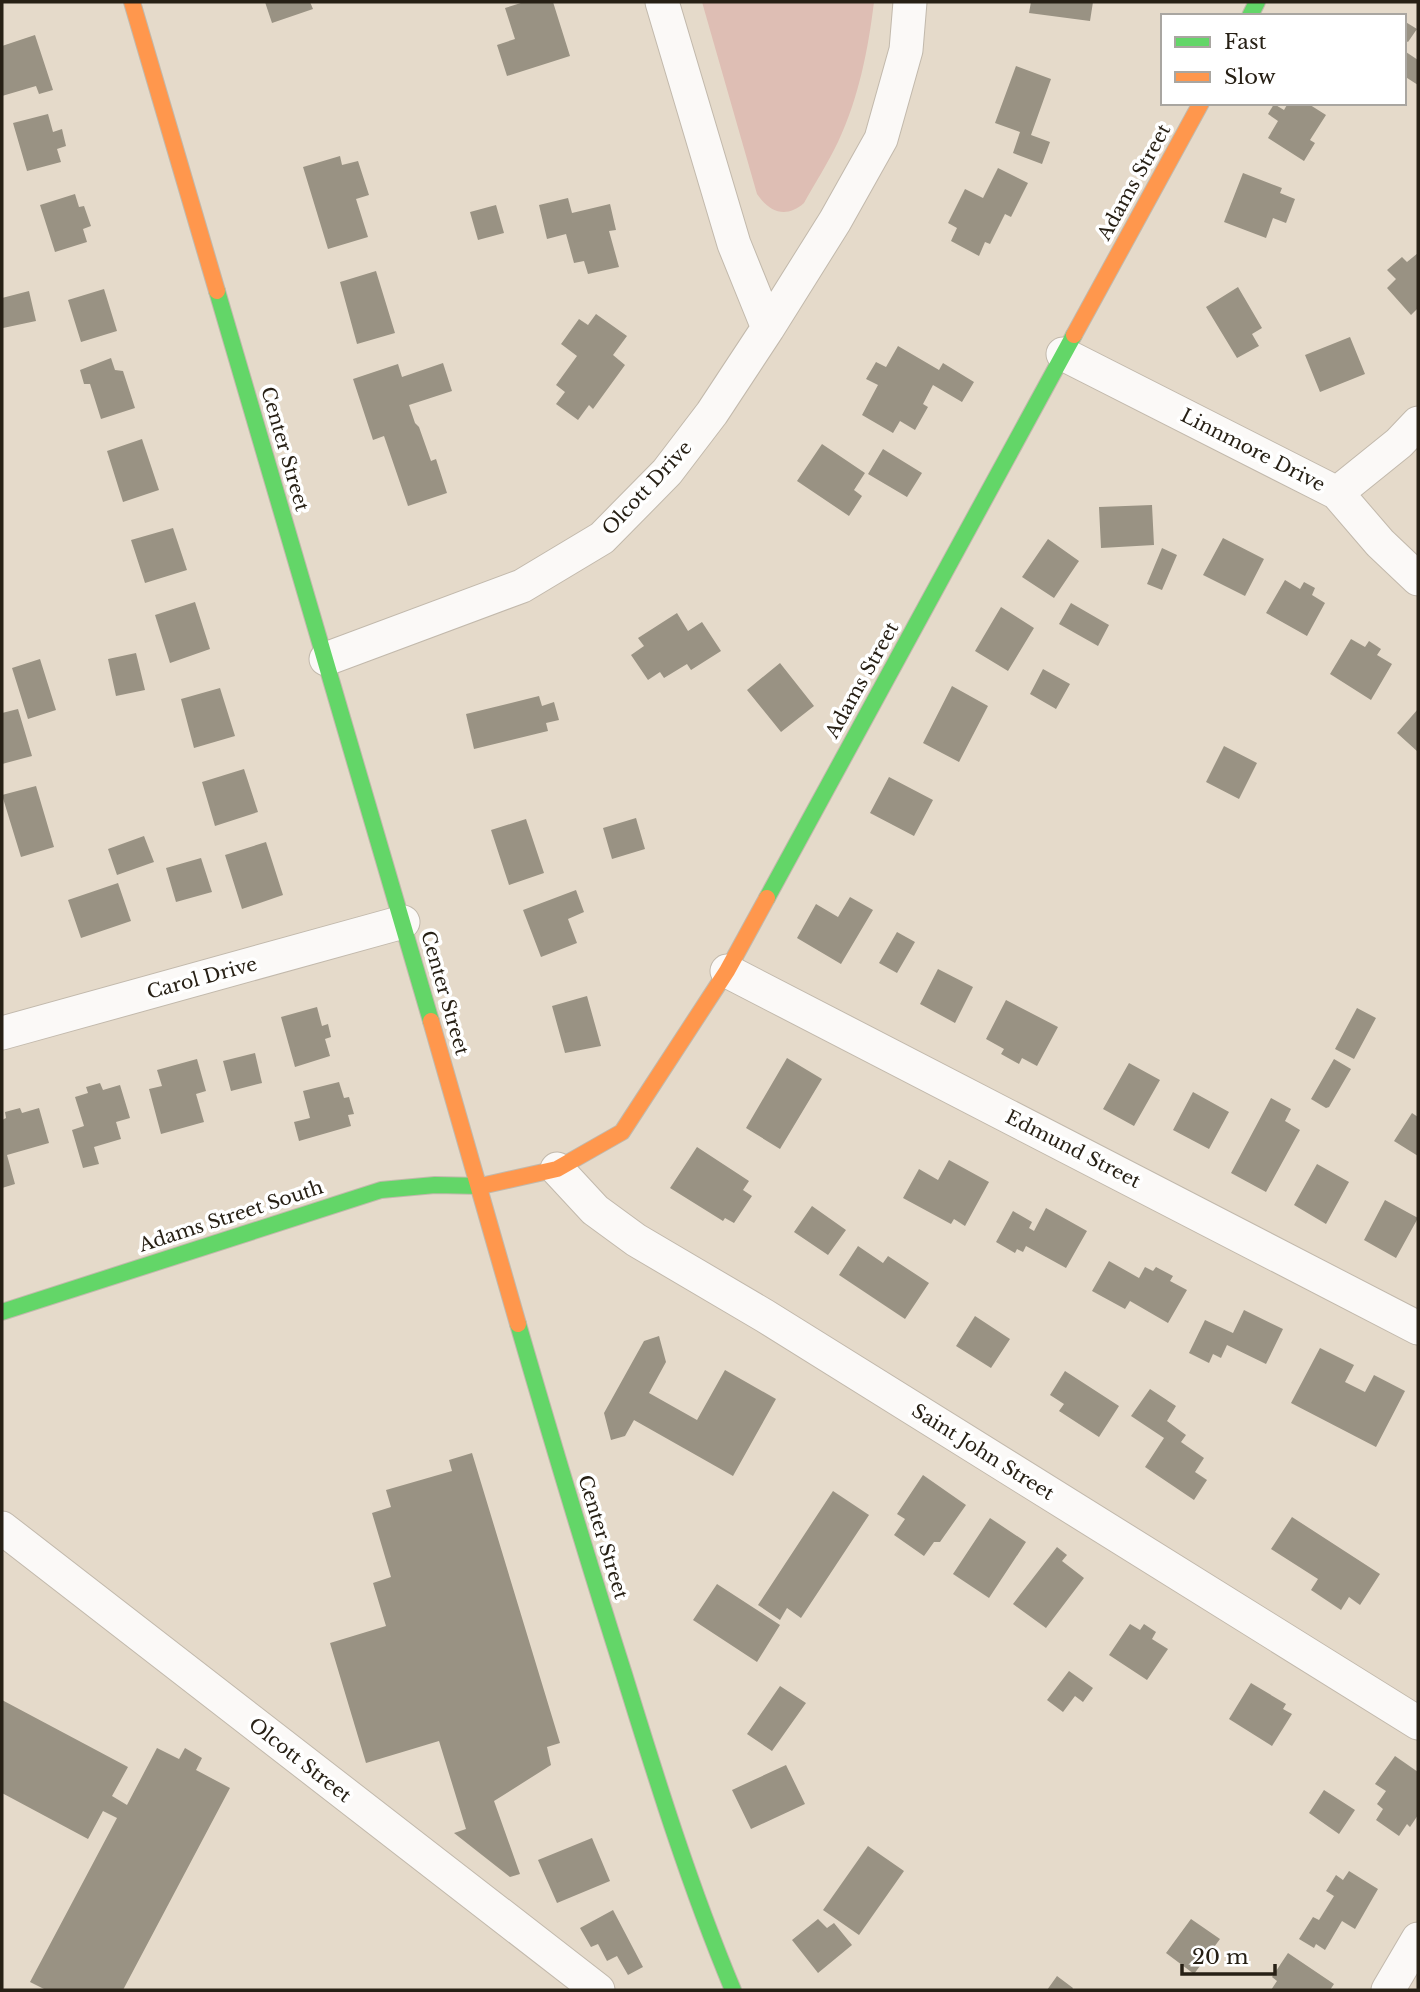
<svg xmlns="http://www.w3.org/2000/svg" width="1420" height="1992" viewBox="0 0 1420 1992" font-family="'Libre Baskerville',serif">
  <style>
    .green { fill: #debeb4 }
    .building { fill: #999283 }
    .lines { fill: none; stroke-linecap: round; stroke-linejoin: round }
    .street-casing { stroke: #c2b9ac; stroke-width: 35 }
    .fast-casing { stroke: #c2b9ac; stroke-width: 18 }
    .slow-casing { stroke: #c2b9ac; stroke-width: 18 }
    .street { stroke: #fbf9f7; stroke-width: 33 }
    .fast { stroke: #63d668; stroke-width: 16 }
    .slow { stroke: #ff974d; stroke-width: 16 }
    .labels { text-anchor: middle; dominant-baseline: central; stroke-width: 7; stroke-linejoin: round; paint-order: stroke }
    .street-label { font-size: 19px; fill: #272015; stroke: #fff }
  </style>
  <rect width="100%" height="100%" fill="#e5daca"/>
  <path class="green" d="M 702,2 L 874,2 C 868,50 859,97 838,142 C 828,163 815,183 804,203 C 786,219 769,212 757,194 Z"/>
  <path class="building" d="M 265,2 L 310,2 L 313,9 L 272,23 Z
    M 524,2 L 553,2 L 570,56 L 507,76 L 497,45 L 515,39 L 505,8 Z
    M 1031,2 L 1093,2 L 1090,21 L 1029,13 Z
    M 1404,21 L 1417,29 L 1408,42 L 1404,40 Z
    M 35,35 L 53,90 L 39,94 L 36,86 L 2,96 L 2,46 Z
    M 1406,52 L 1418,60 L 1418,85 L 1404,76 Z
    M 1016,66 L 1051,79 L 1031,135 L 1050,142 L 1042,164 L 1013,153 L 1020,132 L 995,123 Z
    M 1288,103 L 1307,103 L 1326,115 L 1310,140 L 1315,143 L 1304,161 L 1268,138 L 1278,121 L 1268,114 L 1274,104 L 1284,110 Z
    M 48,114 L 53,132 L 62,129 L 66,146 L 57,149 L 61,162 L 27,171 L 13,123 Z
    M 340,156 L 342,165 L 358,161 L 369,195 L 356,199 L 368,237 L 328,249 L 303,167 Z
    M 998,168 L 1028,183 L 1011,217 L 1005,214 L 990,244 L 985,242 L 979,256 L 951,241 L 957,228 L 948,223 L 965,189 L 983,198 Z
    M 1243,173 L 1282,188 L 1280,193 L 1295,199 L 1286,223 L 1273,218 L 1266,238 L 1224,222 Z
    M 75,194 L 79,207 L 84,206 L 91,226 L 83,229 L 87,242 L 55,252 L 40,205 Z
    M 568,198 L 572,213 L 610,204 L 616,230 L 609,231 L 619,267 L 588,274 L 584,261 L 574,263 L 566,234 L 547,239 L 539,205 Z
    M 496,205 L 504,233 L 478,240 L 470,212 Z
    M 1418,253 L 1418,308 L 1411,315 L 1387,288 L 1396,279 L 1387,270 L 1402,257 L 1407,262 Z
    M 376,271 L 395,333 L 357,344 L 340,282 Z
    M 1238,287 L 1262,328 L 1252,334 L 1259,346 L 1237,358 L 1206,307 Z
    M 104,289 L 117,331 L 81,342 L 68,300 Z
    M 29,291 L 36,321 L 3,328 L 2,298 Z
    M 596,314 L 627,336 L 613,355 L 625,365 L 593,409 L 589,405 L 578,420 L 556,404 L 565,392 L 556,385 L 577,356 L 561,344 L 579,319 L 588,325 Z
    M 1350,337 L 1365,374 L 1320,392 L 1305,355 Z
    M 898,346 L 939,370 L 943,363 L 974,382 L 962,402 L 933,385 L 923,404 L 928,407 L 915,430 L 900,421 L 893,433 L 862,415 L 878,385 L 866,379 L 876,362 L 886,367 Z
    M 111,358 L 115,370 L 123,371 L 135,408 L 101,419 L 90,384 L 84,384 L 80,370 Z
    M 443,363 L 452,391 L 409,405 L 415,423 L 419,427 L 431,461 L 436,459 L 447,493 L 408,506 L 384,436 L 373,440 L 353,379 L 398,364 L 402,377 Z
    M 142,439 L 159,490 L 123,502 L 107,451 Z
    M 822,444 L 865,473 L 854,490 L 862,496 L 849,516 L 797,481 Z
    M 883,449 L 922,473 L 907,497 L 868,474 Z
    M 1152,505 L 1154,545 L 1101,548 L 1099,507 Z
    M 173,528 L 187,570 L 145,583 L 131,540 Z
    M 1223,538 L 1264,559 L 1245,596 L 1203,575 Z
    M 1048,539 L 1079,561 L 1054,598 L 1022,577 Z
    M 1162,548 L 1177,555 L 1162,590 L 1147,584 Z
    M 1285,580 L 1300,589 L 1304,582 L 1315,588 L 1312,595 L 1325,603 L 1307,636 L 1266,613 Z
    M 195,602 L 210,649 L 170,663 L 155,615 Z
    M 1071,603 L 1109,625 L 1098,646 L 1059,624 Z
    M 1001,607 L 1034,628 L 1008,671 L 975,651 Z
    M 677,613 L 688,631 L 702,622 L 721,651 L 691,670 L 687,664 L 664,678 L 660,672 L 648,680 L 631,655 L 644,646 L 638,638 Z
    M 1351,639 L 1365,647 L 1369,641 L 1381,649 L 1377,655 L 1392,664 L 1371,700 L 1330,674 Z
    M 136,653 L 145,690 L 116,696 L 108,659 Z
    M 40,659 L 56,710 L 28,719 L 12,668 Z
    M 780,663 L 814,706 L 781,732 L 747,690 Z
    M 1043,669 L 1070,684 L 1056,709 L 1030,694 Z
    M 952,686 L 988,706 L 959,762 L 923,743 Z
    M 220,688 L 235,736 L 194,748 L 181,699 Z
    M 539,696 L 542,706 L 554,702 L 559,720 L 546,723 L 548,731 L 474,749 L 466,714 Z
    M 18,709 L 32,756 L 2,764 L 2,713 Z
    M 1418,709 L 1418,752 L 1397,733 Z
    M 1224,746 L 1257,763 L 1239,799 L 1206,782 Z
    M 244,769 L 258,812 L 215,826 L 202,782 Z
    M 889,777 L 933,800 L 914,836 L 870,813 Z
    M 36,786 L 54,847 L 21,857 L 2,795 Z
    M 636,818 L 645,849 L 612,859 L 603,828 Z
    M 526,819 L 544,873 L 509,885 L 491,830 Z
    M 144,836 L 154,862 L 117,875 L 108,849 Z
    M 266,842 L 283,895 L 242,909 L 225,855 Z
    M 201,858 L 212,892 L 176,902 L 166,868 Z
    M 118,883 L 131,921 L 81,938 L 68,900 Z
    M 576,890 L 584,912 L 568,919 L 577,943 L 541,957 L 523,910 Z
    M 850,897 L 873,910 L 841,964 L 797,938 L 816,904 L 838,917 Z
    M 897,932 L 915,942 L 897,973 L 879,963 Z
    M 938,969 L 973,987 L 955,1023 L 920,1004 Z
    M 587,996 L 601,1046 L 565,1053 L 552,1006 Z
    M 1006,1000 L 1058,1027 L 1037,1066 L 1022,1058 L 1019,1064 L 1001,1054 L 1004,1049 L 986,1039 Z
    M 317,1007 L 322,1026 L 328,1024 L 331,1037 L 325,1039 L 330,1056 L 295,1067 L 281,1017 Z
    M 1357,1008 L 1376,1018 L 1354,1059 L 1335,1049 Z
    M 255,1053 L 262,1083 L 231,1091 L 223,1061 Z
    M 787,1058 L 822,1079 L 780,1149 L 746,1128 Z
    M 197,1059 L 206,1091 L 196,1094 L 204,1122 L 161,1134 L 149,1089 L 162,1086 L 157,1070 Z
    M 1334,1059 L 1351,1069 L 1329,1107 L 1326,1108 L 1311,1099 Z
    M 1129,1063 L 1160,1080 L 1134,1126 L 1103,1109 Z
    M 339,1082 L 344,1098 L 349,1097 L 354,1114 L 348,1115 L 351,1126 L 299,1141 L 294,1122 L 310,1118 L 303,1091 Z
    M 100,1083 L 103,1090 L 120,1085 L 130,1118 L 116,1122 L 121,1139 L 94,1147 L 99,1164 L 83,1168 L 72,1130 L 84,1126 L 75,1097 L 88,1093 L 86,1087 Z
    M 1193,1092 L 1229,1112 L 1209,1149 L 1173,1130 Z
    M 1271,1098 L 1291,1109 L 1285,1121 L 1300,1130 L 1266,1192 L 1231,1173 Z
    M 20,1108 L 22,1113 L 39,1108 L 49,1143 L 7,1155 L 15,1184 L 2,1188 L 2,1120 L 6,1118 L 5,1112 Z
    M 1412,1113 L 1418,1117 L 1418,1156 L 1394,1141 Z
    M 697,1147 L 749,1181 L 743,1190 L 752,1196 L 734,1223 L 725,1218 L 723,1221 L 670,1188 Z
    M 949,1160 L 989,1182 L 965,1226 L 954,1219 L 951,1224 L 903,1198 L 919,1169 L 938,1180 Z
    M 1317,1164 L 1349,1182 L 1326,1224 L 1294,1205 Z
    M 1385,1200 L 1418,1218 L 1396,1258 L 1364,1240 Z
    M 812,1206 L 846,1230 L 828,1255 L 794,1232 Z
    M 1046,1208 L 1087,1231 L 1066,1268 L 1026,1246 L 1023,1252 L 1017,1249 L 1015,1253 L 996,1242 L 1013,1211 L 1032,1222 L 1029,1228 L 1034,1231 Z
    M 858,1246 L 883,1263 L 888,1256 L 929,1283 L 905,1319 L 839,1275 Z
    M 1109,1261 L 1139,1278 L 1145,1267 L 1153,1271 L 1156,1267 L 1173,1276 L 1170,1281 L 1187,1290 L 1168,1323 L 1130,1301 L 1125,1309 L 1092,1291 Z
    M 1244,1310 L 1283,1329 L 1266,1364 L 1227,1345 L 1221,1358 L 1213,1354 L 1209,1363 L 1189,1353 L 1205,1320 L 1233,1333 Z
    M 975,1316 L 1010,1339 L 991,1368 L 956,1346 Z
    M 659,1336 L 666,1362 L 649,1393 L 697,1420 L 725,1370 L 776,1399 L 733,1476 L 634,1420 L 625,1436 L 611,1440 L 604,1413 L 644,1341 Z
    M 1320,1348 L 1354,1365 L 1345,1382 L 1365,1392 L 1374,1375 L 1405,1391 L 1376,1447 L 1291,1403 Z
    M 1065,1371 L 1119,1406 L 1099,1437 L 1059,1411 L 1064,1404 L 1050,1395 Z
    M 1150,1389 L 1176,1406 L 1167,1421 L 1186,1435 L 1181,1442 L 1204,1458 L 1195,1472 L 1207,1480 L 1194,1500 L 1145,1467 L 1164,1438 L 1131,1416 Z
    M 472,1453 L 560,1743 L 547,1747 L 551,1765 L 494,1801 L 520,1874 L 510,1877 L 454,1833 L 466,1829 L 439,1741 L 366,1763 L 330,1643 L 386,1626 L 373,1583 L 391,1577 L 372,1513 L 391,1507 L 386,1490 L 452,1471 L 449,1460 Z
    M 923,1475 L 966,1505 L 940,1542 L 934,1542 L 924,1556 L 894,1535 L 905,1519 L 897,1514 Z
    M 833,1491 L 869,1515 L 801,1618 L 787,1608 L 780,1620 L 758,1605 Z
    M 1292,1517 L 1380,1574 L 1360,1605 L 1349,1597 L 1341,1610 L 1311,1590 L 1318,1579 L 1271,1549 Z
    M 990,1518 L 1026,1542 L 989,1598 L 953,1574 Z
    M 1057,1547 L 1067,1555 L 1062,1561 L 1084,1578 L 1046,1628 L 1013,1604 Z
    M 717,1584 L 780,1625 L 757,1662 L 693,1620 Z
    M 1130,1624 L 1140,1630 L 1144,1624 L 1156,1632 L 1152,1639 L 1168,1649 L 1147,1680 L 1109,1655 Z
    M 1069,1671 L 1093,1688 L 1083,1702 L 1075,1696 L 1063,1712 L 1047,1700 Z
    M 1251,1683 L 1286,1704 L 1283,1709 L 1292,1714 L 1272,1746 L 1229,1719 Z
    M 780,1686 L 806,1703 L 772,1751 L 747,1734 Z
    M 2,1700 L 128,1767 L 112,1796 L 127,1805 L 157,1748 L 179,1759 L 185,1748 L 202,1758 L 196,1770 L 230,1788 L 123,1990 L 46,1990 L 30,1982 L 117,1818 L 103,1811 L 88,1839 L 2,1793 Z
    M 1395,1756 L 1418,1772 L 1418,1815 L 1410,1827 L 1407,1824 L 1399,1836 L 1376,1820 L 1383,1809 L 1377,1804 L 1386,1791 L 1375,1784 Z
    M 786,1765 L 805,1804 L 751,1829 L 732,1790 Z
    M 1324,1790 L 1355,1810 L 1339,1834 L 1309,1813 Z
    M 592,1838 L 610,1881 L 557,1903 L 538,1860 Z
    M 868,1846 L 904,1871 L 859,1935 L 823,1910 Z
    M 1349,1871 L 1378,1889 L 1355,1929 L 1342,1921 L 1325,1950 L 1316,1944 L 1314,1948 L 1299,1939 L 1313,1917 L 1319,1920 L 1334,1896 L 1326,1891 L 1336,1875 L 1343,1880 Z
    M 613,1910 L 643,1967 L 628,1975 L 617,1956 L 607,1961 L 598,1944 L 591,1947 L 580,1928 Z
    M 818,1919 L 827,1928 L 834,1923 L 852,1945 L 818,1973 L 792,1940 Z
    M 1191,1919 L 1220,1939 L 1194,1974 L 1166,1953 Z
    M 1288,1953 L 1334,1984 L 1330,1990 L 1271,1990 L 1277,1981 L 1272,1977 Z
    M 1057,1976 L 1073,1988 L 1072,1990 L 1047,1990 Z"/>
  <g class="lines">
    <defs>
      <path id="street" d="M 662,2 L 734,244 L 768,328
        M 1063,354 L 1337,493 L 1380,543 L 1418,579
        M 1337,493 L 1399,443 L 1418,423
        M 326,659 L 522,586 L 602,538 L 667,472 L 712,413 L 768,328 L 835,221 L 881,139 L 906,50 L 910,2
        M 727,971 L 1418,1328
        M 2,1033 L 403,922
        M 557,1169 L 595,1210 L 636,1240 L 765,1316 L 1418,1723
        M 2,1528 L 598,1990
        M 1388,1990 L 1418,1939"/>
      <path id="fast" d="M 1250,16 L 1257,2
        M 217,291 L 431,1021
        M 767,898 L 1074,335
        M 2,1312 L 381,1190 L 435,1185 L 481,1186
        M 518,1324 C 552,1441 587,1558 624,1674 C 657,1781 690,1887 733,1990"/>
      <path id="slow" d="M 132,2 L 217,291
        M 1074,335 L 1201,103
        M 431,1021 L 518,1324
        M 481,1186 L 557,1169 L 622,1132 L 727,971 L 767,898"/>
    </defs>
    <use href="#street" class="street-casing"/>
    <use href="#fast" class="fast-casing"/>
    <use href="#slow" class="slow-casing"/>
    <use href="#street" class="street"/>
    <use href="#fast" class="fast"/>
    <use href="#slow" class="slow"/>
  </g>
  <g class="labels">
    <g class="street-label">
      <text transform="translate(1134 182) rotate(-61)">Adams Street</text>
      <text transform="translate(285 449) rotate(74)">Center Street</text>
      <text transform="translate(1253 450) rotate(27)">Linnmore Drive</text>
      <text transform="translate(647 488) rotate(-47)">Olcott Drive</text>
      <text transform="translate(862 680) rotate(-61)">Adams Street</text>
      <text transform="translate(202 978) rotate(-15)">Carol Drive</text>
      <text transform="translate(445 993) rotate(74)">Center Street</text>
      <text transform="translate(1073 1149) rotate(27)">Edmund Street</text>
      <text transform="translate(231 1216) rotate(-18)">Adams Street South</text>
      <text transform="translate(983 1452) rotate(32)">Saint John Street</text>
      <text transform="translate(603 1537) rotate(73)">Center Street</text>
      <text transform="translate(300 1760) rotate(38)">Olcott Street</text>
    </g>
  </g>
  <rect width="1420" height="1992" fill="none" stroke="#272015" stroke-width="7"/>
  <rect x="1161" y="14" width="245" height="91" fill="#ffffff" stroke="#a9a6a1" stroke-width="2"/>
  <rect x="1175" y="37" width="35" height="10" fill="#63d668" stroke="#a9a6a1" stroke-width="2"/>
  <text x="1224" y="49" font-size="21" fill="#272015">Fast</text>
  <rect x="1175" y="72" width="35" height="10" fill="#ff974d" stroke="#a9a6a1" stroke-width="2"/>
  <text x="1224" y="84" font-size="21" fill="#272015">Slow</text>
  <path d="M1182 1964v10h93v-10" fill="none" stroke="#272015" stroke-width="3.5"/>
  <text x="1192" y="1964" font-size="21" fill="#272015" stroke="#ffffff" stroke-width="5" paint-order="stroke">20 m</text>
</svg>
